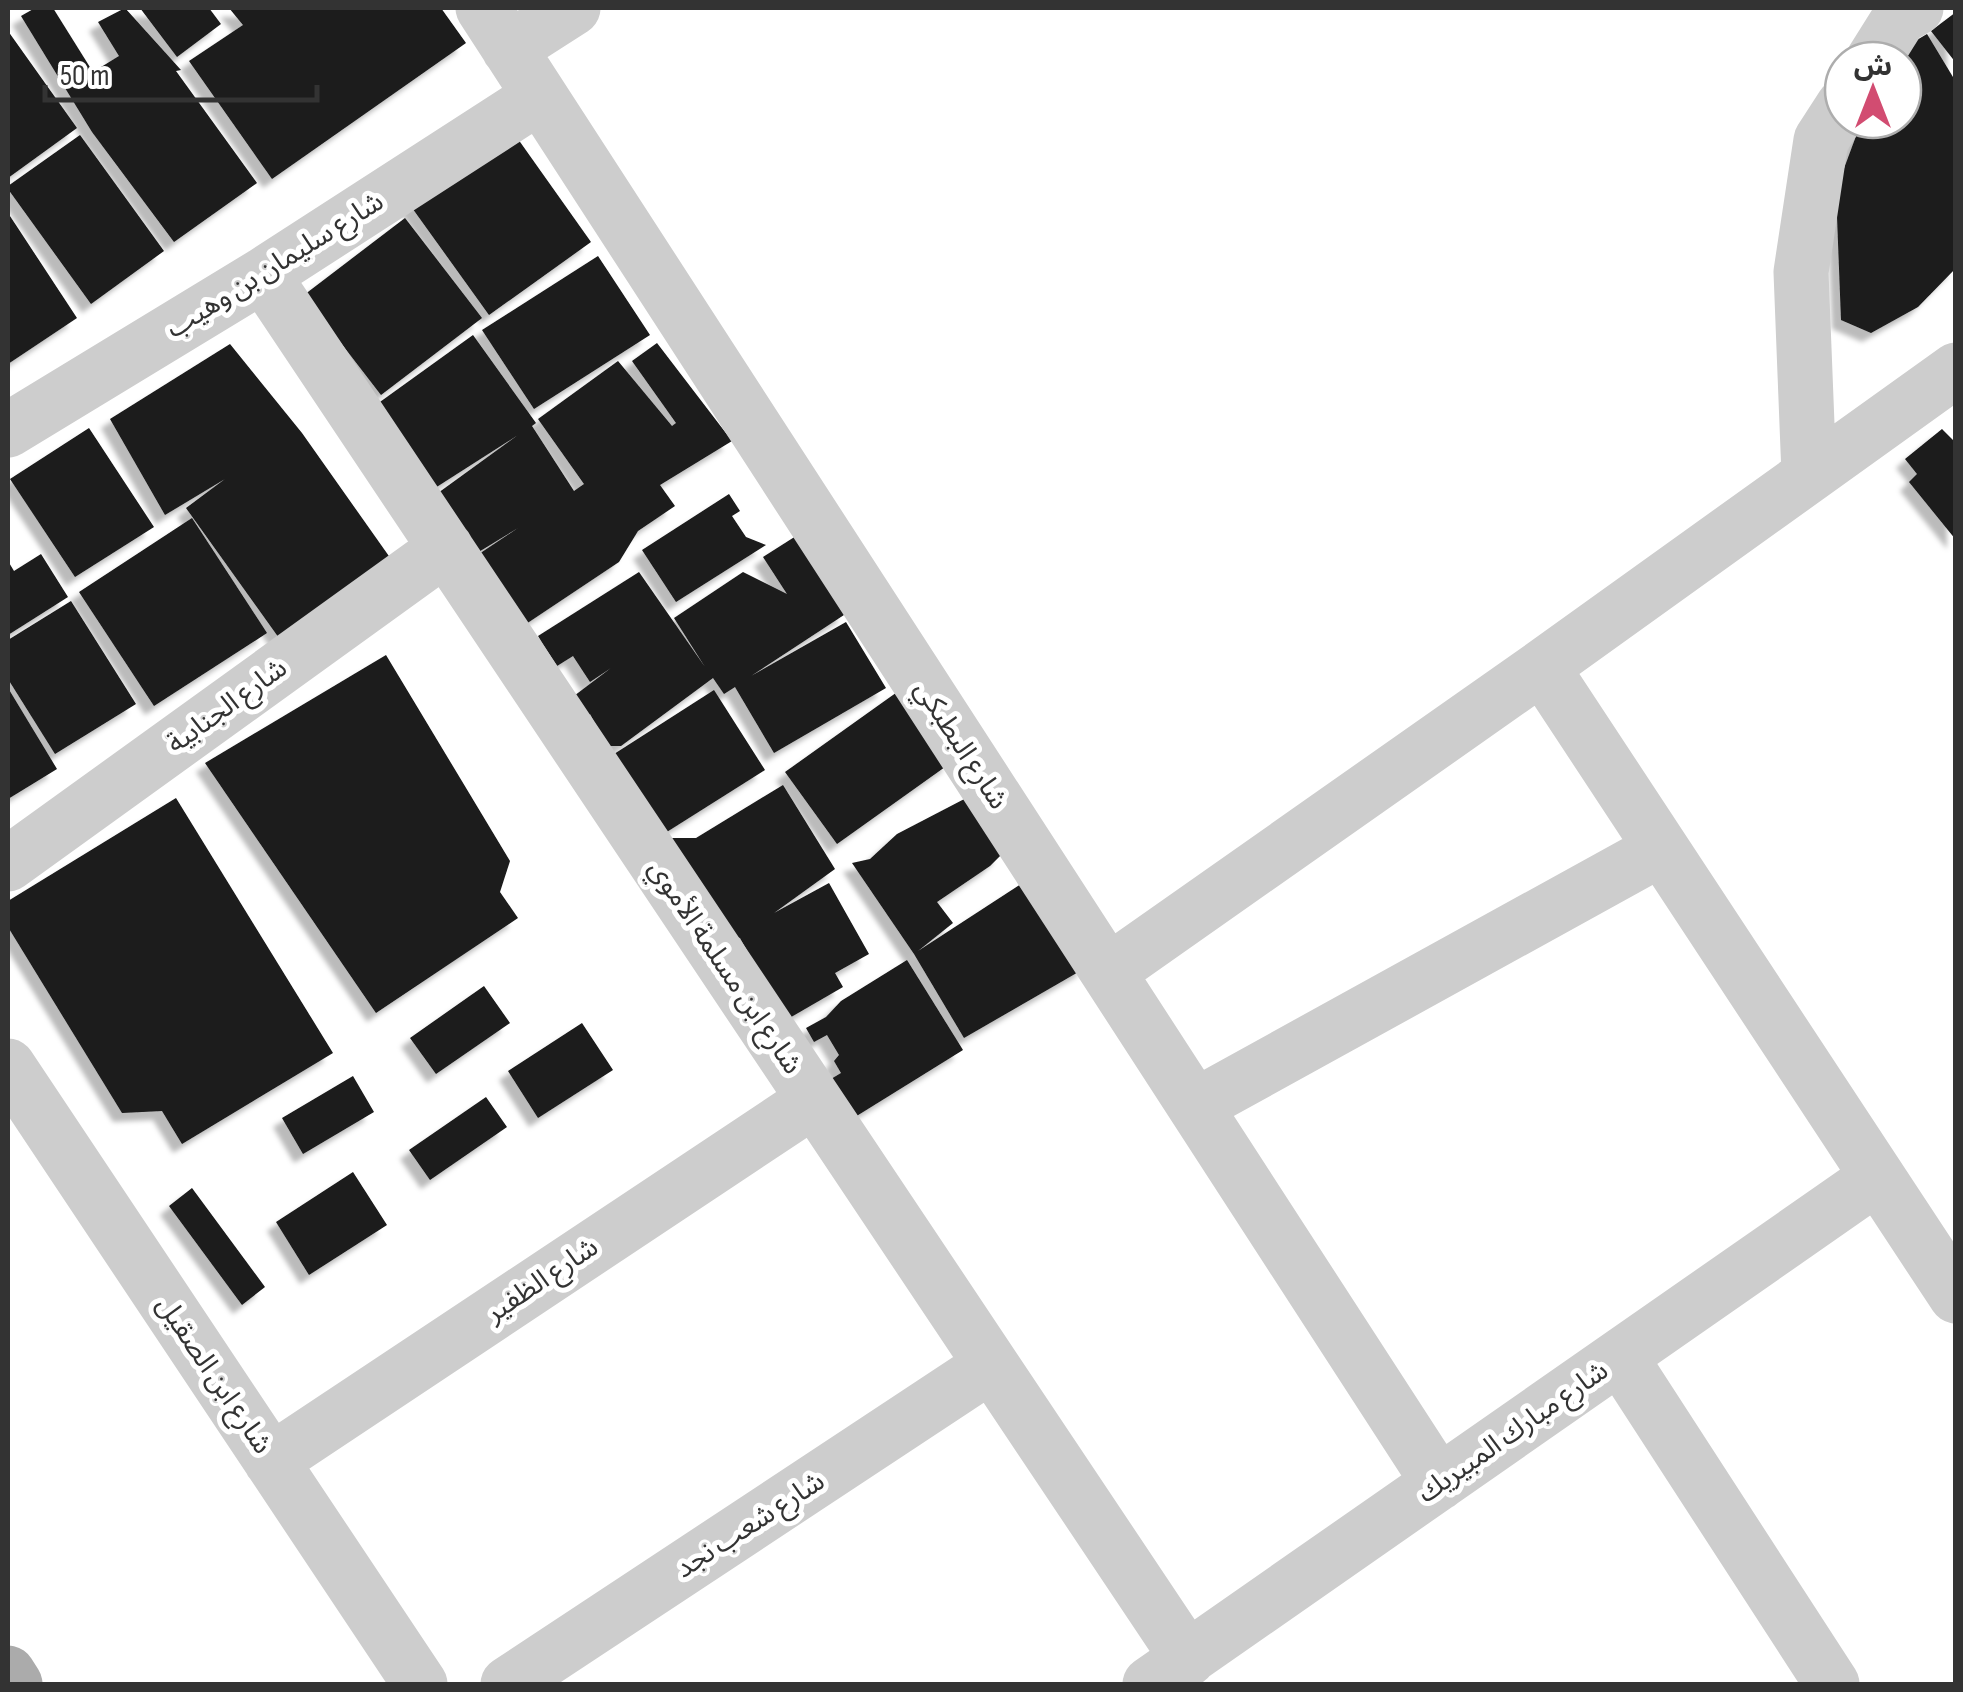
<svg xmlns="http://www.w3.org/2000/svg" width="1963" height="1692" viewBox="0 0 1963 1692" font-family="'Sofia Sans Condensed','Noto Sans Arabic',sans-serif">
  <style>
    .building { fill: #1a1a1a; filter: url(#shadow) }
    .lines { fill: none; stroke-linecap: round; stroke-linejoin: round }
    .minor { stroke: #cdcdcd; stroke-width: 55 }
    .major { stroke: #ababab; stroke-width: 55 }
    .labels { text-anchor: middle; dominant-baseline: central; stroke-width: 10; stroke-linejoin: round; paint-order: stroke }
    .street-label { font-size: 28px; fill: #333; stroke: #fff }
  </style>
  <defs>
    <filter id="shadow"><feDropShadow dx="-9" dy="9" stdDeviation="2.5" flood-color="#0004"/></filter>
  </defs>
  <rect width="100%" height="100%" fill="#fff"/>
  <path class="building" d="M 35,8 L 53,8 L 93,72 L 119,56 L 98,22 L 125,8 L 181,70 L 176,71 L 257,183 L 174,242 L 92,132 L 21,16 Z
    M 140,8 L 209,8 L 221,24 L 177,57 Z
    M 229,8 L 441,8 L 466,43 L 272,179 L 189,61 L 243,25 Z
    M 1956,12 L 1956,63 L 1931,31 Z
    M 8,31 L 77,128 L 8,178 Z
    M 1927,34 L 1956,82 L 1956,268 L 1918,307 L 1871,333 L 1841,320 L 1836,190 L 1862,120 L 1903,120 L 1903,60 L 1883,60 Z
    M 513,132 L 591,242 L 489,315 L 410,205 Z
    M 80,135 L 164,251 L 91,304 L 8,189 L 8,186 Z
    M 8,213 L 77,318 L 8,364 Z
    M 405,218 L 482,318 L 381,395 L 304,295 Z
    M 598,256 L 650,335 L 534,409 L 482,330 Z
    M 473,335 L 536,423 L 532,426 L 574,491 L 584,484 L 538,419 L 618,361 L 672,426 L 676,423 L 632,361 L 657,343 L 732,441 L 660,485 L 675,506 L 638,531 L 619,562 L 523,626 L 476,556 L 518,528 L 477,553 L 438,493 L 518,435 L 435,488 L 373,407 Z
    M 230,344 L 302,433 L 391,559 L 279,638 L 186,508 L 225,479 L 165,515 L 110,419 Z
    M 89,428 L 154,527 L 75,577 L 10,479 Z
    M 1942,429 L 1956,443 L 1956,540 L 1909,482 L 1917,474 L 1905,459 Z
    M 729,494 L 740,511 L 732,516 L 746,537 L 766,545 L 676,602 L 642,550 Z
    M 192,518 L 267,633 L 154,706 L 79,592 Z
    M 796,536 L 847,613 L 751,676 L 846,622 L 886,688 L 774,753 L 735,687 L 724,694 L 713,678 L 621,746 L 607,746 L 590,714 L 586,720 L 570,699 L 611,668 L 590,682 L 573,656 L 557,666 L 538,636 L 639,572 L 705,667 L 674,618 L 743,572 L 787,594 L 763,557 Z
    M 41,554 L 68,597 L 8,635 L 8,561 L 14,571 Z
    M 71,601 L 136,704 L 55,754 L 8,679 L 8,640 Z
    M 386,655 L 510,861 L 500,892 L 518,918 L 376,1013 L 205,763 Z
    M 8,688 L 57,769 L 8,799 Z
    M 714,690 L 765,770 L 662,835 L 611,756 Z
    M 900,690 L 952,762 L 837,844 L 785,772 Z
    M 783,785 L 835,869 L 774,913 L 829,883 L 869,954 L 835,973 L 843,987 L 786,1020 L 740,938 L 728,934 L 668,838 L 696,838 Z
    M 972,795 L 1002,854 L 990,866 L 937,902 L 953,923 L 918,951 L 1021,884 L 1087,967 L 964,1038 L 914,954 L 852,863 L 870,859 L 897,834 Z
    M 176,798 L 333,1053 L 182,1144 L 162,1111 L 122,1113 L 8,927 L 8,901 Z
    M 907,960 L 963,1050 L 855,1117 L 831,1079 L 841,1073 L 834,1061 L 839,1055 L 827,1035 L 814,1042 L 806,1028 L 826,1017 L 841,1001 Z
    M 484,986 L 510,1023 L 436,1074 L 410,1038 Z
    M 582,1023 L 613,1070 L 538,1118 L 508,1071 Z
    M 353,1076 L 374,1112 L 303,1154 L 282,1118 Z
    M 486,1097 L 507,1127 L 430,1180 L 409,1150 Z
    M 353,1172 L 387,1225 L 309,1275 L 276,1222 Z
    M 192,1188 L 265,1287 L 242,1305 L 169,1206 Z"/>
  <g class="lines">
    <path class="minor" d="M 483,8 L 1439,1483
      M 509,49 L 573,8
      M 1873,60 L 1900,17 L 1916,8
      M 263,275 L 1188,1659
      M 8,430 L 263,275 L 540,96
      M 1809,475 L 1801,272 L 1821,140 L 1843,106
      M 1542,667 L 1956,1296
      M 8,864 L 446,548
      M 1108,972 L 1542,667 L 1956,370
      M 8,1066 L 420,1684
      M 1195,1106 L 1661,849
      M 1620,1357 L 1832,1684
      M 271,1461 L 814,1100
      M 508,1684 L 991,1365
      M 1150,1684 L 1876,1178"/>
    <path class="major" d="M 8,1673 L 15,1684"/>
  </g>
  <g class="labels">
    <g class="street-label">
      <text transform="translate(275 265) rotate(-32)">شارع سليمان بن وهيب</text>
      <text transform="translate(227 706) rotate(-36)">شارع الجنابية</text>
      <text transform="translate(961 745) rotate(57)">شارع البطبكي</text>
      <text transform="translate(725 967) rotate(56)">شارع ابن مسلمة الأموي</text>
      <text transform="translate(542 1280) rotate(-34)">شارع الظفير</text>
      <text transform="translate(214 1375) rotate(56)">شارع ابن الصقيل</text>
      <text transform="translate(1513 1432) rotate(-35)">شارع مبارك المبيريك</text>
      <text transform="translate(750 1525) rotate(-33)">شارع شعب نجد</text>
    </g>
  </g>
  <rect width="1963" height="1692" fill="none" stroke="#333333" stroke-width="20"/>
  <g transform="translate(1873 90)"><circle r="48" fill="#ffffff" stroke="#adadad" stroke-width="2.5"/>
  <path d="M0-8L18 38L0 25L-18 38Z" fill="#d24c71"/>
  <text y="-15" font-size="28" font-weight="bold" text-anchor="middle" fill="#333333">ش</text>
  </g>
  <path d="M45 85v15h272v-15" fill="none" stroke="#333333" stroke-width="5"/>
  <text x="60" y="85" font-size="30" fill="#333333" stroke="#ffffff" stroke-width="8" paint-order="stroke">50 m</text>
</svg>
